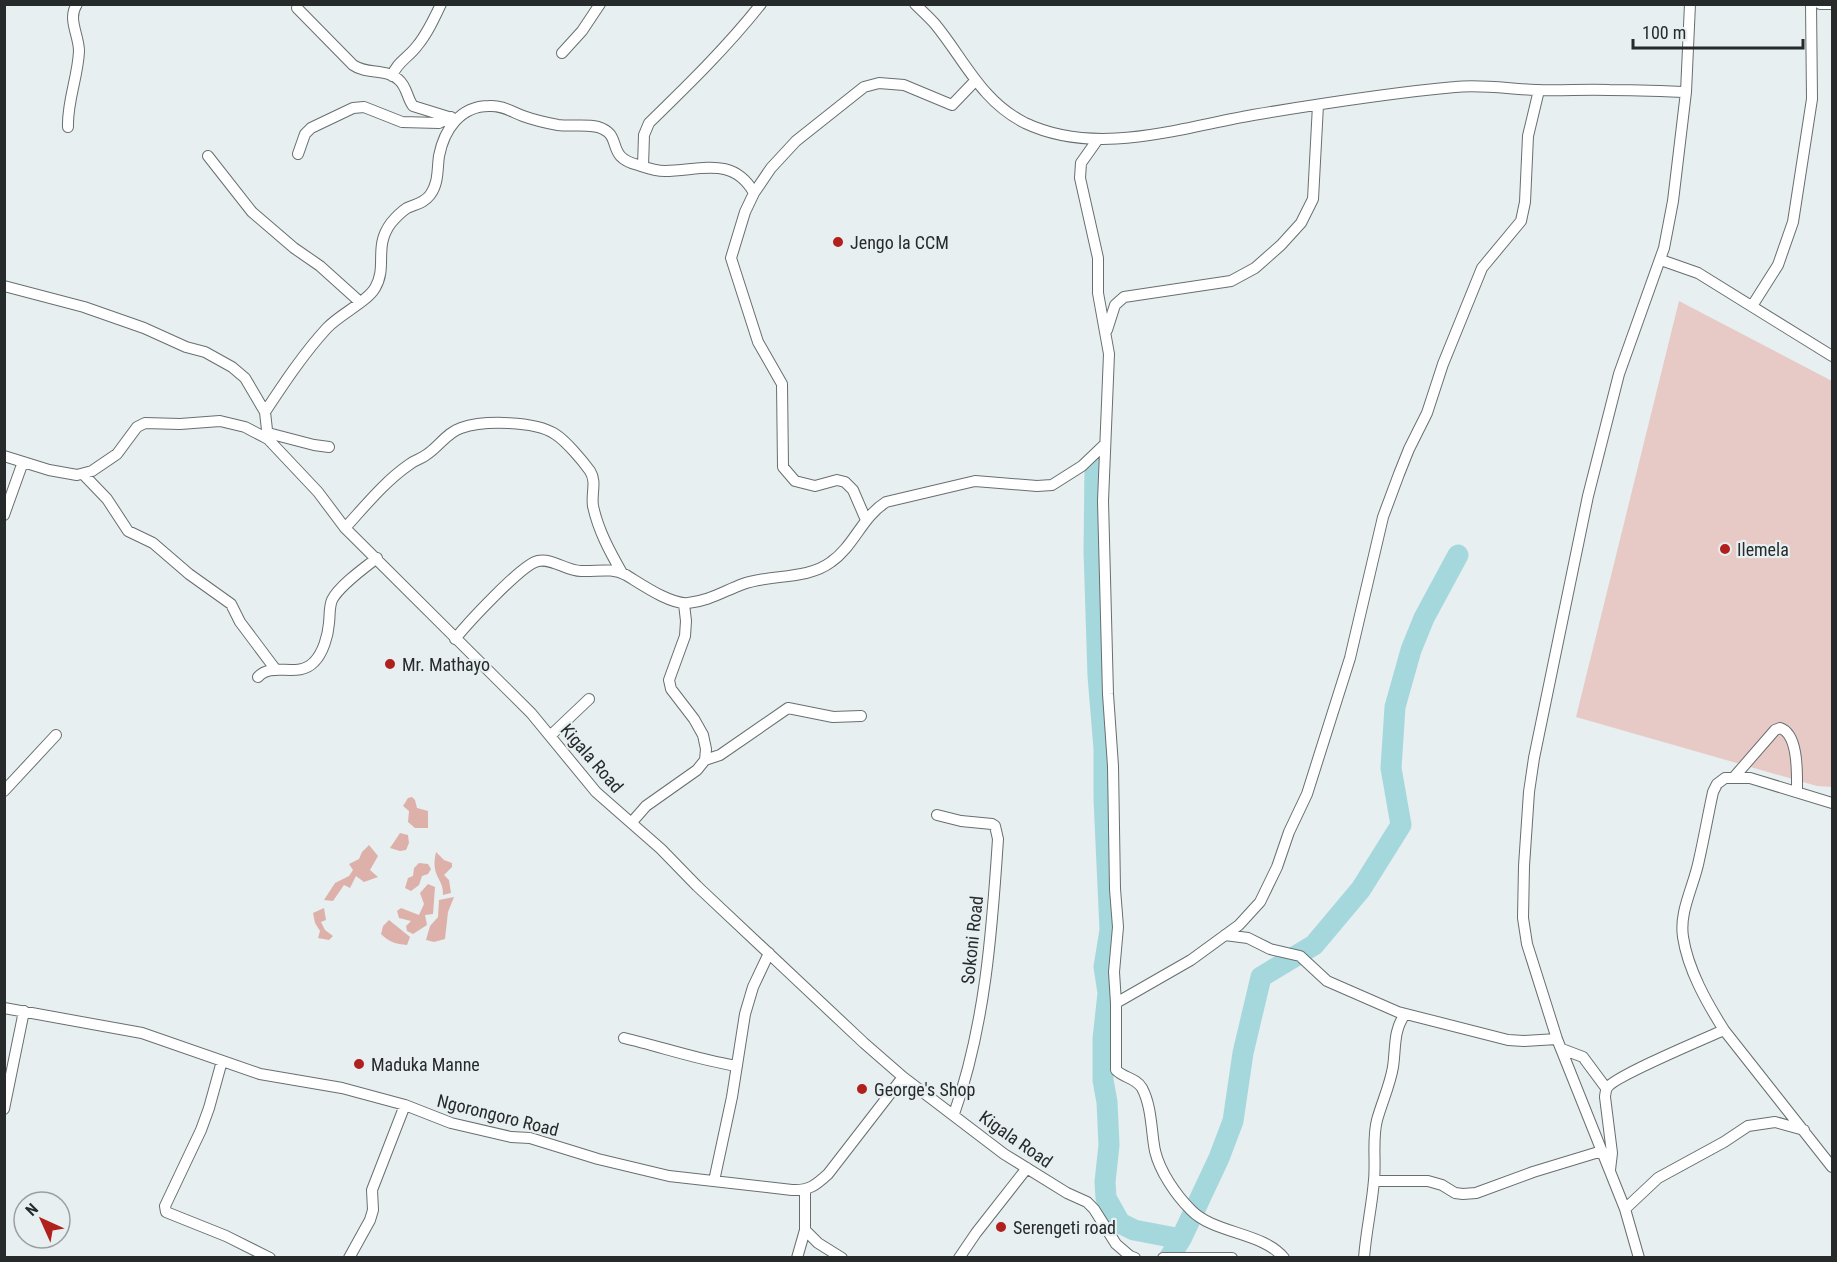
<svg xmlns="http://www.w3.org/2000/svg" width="1837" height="1262" viewBox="0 0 1837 1262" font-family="'Roboto Condensed',sans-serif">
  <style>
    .green { fill: #e7cac6 }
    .forest { fill: #ddb1aa }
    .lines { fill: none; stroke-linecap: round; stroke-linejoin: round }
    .river { stroke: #a5d8dd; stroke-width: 21 }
    .street-casing { stroke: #686f6f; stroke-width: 12 }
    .street { stroke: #fff; stroke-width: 10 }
    .poi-dot { fill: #b0201c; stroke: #e7eff0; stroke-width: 2 }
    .labels { text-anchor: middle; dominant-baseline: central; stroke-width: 4.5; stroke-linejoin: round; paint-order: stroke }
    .poi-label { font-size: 18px; fill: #272a2a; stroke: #e7eff0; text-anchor: start }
    .street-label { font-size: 18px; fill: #272a2a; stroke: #e7eff0 }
  </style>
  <rect width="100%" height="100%" fill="#e7eff0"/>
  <path class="green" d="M 1679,301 L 1832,381 L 1832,787 L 1817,786 L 1576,717 Z"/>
  <path class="forest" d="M 412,797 L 415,800 L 417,808 L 428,811 L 428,828 L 415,828 L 408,822 L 409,811 L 403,806 L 408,798 Z
    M 400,833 L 408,835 L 409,843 L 406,850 L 400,851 L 390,848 Z
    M 369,845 L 378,856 L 370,870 L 378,877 L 364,882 L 356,876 L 350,888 L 344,885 L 333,901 L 324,900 L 335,883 L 349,876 L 353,870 L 349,864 L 359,859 L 362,852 Z
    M 436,852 L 444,860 L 452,863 L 452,867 L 444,875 L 449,880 L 451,893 L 443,895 C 444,878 430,877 436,852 Z
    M 419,863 L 428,864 L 431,869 L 428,874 L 422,876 L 419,885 L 411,891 L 405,888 L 408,878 L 413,876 L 414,868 Z
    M 428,884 L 435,887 L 433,914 L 425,915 L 427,925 L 413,934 L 407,931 L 406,926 L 411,921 L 399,918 L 397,911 L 401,908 L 419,915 L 424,904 L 420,893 Z
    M 454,897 L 448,912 L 445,939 L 434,942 L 426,940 L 430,926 L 438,917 L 439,900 Z
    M 324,908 L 326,920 L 321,922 L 325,930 L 333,936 L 329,940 L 318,938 L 320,931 L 315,923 L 313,913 Z
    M 389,920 L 410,937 L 407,945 C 396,944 389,942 381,934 L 383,926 Z"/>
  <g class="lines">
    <path class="river" d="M 1095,465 L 1094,551 L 1098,676 L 1104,749 L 1104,799 L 1110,930 L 1104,967 L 1108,993 L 1103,1039 L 1103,1080 L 1107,1102 L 1109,1145 L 1105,1182 L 1106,1198 L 1120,1223 L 1134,1230 L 1181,1239 L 1169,1258
      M 1181,1239 L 1219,1158 L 1233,1121 L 1243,1053 L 1261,977 L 1314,945 L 1361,889 L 1401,825 L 1391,768 L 1395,707 L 1411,650 L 1424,618 L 1458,555"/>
    <defs>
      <path id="street" d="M 915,4 C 922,11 929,17 935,24 C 964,59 981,101 1025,123 C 1097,157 1179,128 1253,115 C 1319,104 1387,93 1455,87 C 1481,84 1510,89 1536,90 C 1561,91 1585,89 1609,90 C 1635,90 1660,91 1686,92
        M 1820,4 L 1831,4
        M 297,8 L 353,65 C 367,75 386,68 399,80 C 407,87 407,98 413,106 L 455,119
        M 562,53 L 582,31 L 600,4
        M 392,76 C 396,63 409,57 417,46 C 427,34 434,19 441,4
        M 68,127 C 67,101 78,77 79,51 C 79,35 67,19 77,4
        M 1098,139 L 1081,163 L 1080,178 L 1098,258 L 1098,293 L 1109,354 L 1103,501 L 1108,694 L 1113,766 L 1115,889 L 1118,927 L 1114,972 L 1116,1003
        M 298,154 L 305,134 L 311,128 L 353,108 L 364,107 L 402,122 L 439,123 L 451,117
        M 208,156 L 252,212 L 294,248 L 320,266 L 360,302
        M 643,166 L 644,135 L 649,123 C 688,85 727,47 761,4
        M 1661,260 L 1698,273 L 1832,356
        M 4,286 L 84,307 L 144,328 L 186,347 L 205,352 L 232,367 L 245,378 L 265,412 L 268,439
        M 1752,306 L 1778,265 L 1793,222 L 1812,99 L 1811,4
        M 1107,330 L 1115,305 L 1124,297 L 1231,281 L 1255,268 L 1281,245 L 1301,223 L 1313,199 L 1318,105
        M 265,412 C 284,383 304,353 327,328 C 340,314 367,302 375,288 C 388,266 373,247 391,223 C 396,217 401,212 407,208 C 416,204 424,203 430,195 C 439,183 437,169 439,156 C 444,130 460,106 489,106 C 502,105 512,112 523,116 C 534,120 547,123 558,125 C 572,127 592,123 603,129 C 622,138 606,157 638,165 C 647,168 655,171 665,171 C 699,171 733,155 754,193
        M 268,433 L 314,445 L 329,447
        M 4,456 L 49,470 L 77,475 L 92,471 L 117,454 L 137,427 L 145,423 L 180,424 L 220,421 L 245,427 L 268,439 L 318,492 L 345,528 L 531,713 L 596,792 L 661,849 L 697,886 L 864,1043 L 903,1077 L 1004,1154 L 1067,1193 L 1087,1202 L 1094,1209 L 1116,1244 L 1130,1256 L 1135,1258
        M 83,474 L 107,499 L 128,531 L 153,543 L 189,574 L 231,604 L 240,622 L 276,670
        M 4,515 L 23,462
        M 866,520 L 853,490 L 845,482 L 837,480 L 815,486 L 795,481 L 783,467 L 782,384 L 758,342 L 731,258 L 745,212 L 754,193 L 771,168 L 796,141 L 864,87 L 879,83 L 904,85 L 952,105 L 975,81
        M 345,528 C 365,506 385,481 410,464 C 415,460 421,459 426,455 C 439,447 446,433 461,428 C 484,420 535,421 555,434 C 566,441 582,460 590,471 C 597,482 591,493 593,506 C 598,530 610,552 622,573
        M 455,639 C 467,624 522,564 538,561 C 553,558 566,571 581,571 C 597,572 611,567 626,575 C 641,584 671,605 688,603 C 709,601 724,591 743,584 C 771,574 807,580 831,562 C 854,546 862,517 886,502 L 975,481 L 1037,486 L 1052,485 L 1082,466 L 1105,444
        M 258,677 C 272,661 298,679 314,662 C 323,653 328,636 329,623 C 330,615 329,607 332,600 C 339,586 364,568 377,558
        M 550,736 L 589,699
        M 705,760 L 720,755 L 788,708 L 833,717 L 861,716
        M 1735,776 L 1775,730 L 1780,728 C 1799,734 1797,775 1797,792
        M 4,791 L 56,735
        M 1832,803 L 1750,778 L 1725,778 L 1717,784 L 1713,792 C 1708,815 1704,838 1699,860 C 1694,886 1679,911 1683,937 C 1688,970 1707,1003 1724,1030 L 1832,1167
        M 937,815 L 961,821 L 992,824 L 995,826 L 998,839 C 992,932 985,1026 954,1114
        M 632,822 L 646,806 L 697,770 L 705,760 L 706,749 L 703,735 L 694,719 L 671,689 L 669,680 L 685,636 L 686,621 L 684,604
        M 1225,935 L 1248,938 L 1270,949 L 1300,956 L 1327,981 L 1398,1012 L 1508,1040 L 1524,1041 L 1557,1039
        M 4,1008 L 142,1033 L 260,1074 L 342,1088 L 405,1105 L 451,1123 L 511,1137 L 530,1138 L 598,1159 L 669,1176 L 792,1190 C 809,1191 816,1185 828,1174 L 903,1077
        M 624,1038 C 662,1047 699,1060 737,1066
        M 1562,1049 L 1583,1057 L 1606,1088
        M 222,1061 L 209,1108 L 201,1130 L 165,1206 L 166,1212 L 226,1236 L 270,1258
        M 4,1109 L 24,1011
        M 1610,1170 L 1612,1153 L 1605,1097 C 1605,1096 1606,1089 1607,1088 C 1613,1077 1706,1038 1724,1030
        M 714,1181 L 732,1097 L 745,1014 L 753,987 L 769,953
        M 1374,1181 L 1428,1181 L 1442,1185 L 1455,1193 L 1463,1194 L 1476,1193 L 1533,1172 L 1602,1151
        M 805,1191 L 805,1230 L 818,1243 L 842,1258
        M 1625,1209 L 1658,1178 L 1724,1142 L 1748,1126 L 1775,1122 L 1804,1130
        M 349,1258 L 370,1220 L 373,1210 L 372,1190 L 405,1105
        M 797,1258 L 805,1230
        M 959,1258 L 976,1233 L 1027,1168
        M 1163,1258 L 1232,1258
        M 1284,1258 C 1263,1232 1214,1234 1191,1210 C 1176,1195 1160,1172 1155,1151 C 1151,1131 1152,1107 1142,1088 C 1136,1078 1124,1078 1116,1070 L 1116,1003 L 1191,960 L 1239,925 L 1260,902 L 1277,867 L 1289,832 L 1307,794 L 1350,658 L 1383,517 L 1399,474 L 1409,449 L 1427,413 L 1443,364 L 1482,268 L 1521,221 L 1525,202 L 1528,136 L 1539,90
        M 1364,1258 C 1366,1231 1372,1206 1374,1180 C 1376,1160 1372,1139 1377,1120 C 1382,1102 1390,1085 1393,1067 C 1396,1047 1393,1031 1405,1014
        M 1639,1258 L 1625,1209 L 1557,1039 L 1527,944 L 1523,918 L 1524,866 L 1529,792 L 1534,758 L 1588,496 L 1619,374 L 1664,248 L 1673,201 L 1686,92 L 1690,4"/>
    </defs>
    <use href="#street" class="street-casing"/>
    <use href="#street" class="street"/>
  </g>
  <g class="poi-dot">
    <circle cx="838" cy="242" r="6"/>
    <circle cx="1725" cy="549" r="6"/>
    <circle cx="390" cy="664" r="6"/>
    <circle cx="359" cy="1064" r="6"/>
    <circle cx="862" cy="1089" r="6"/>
    <circle cx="1001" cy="1227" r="6"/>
  </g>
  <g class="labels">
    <g class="poi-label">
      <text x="850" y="242">Jengo la CCM</text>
      <text x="1737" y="549">Ilemela</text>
      <text x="402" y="664">Mr. Mathayo</text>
      <text x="371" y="1064">Maduka Manne</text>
      <text x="874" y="1089">George's Shop</text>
      <text x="1013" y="1227">Serengeti road</text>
    </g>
    <g class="street-label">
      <text transform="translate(592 758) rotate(49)">Kigala Road</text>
      <text transform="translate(972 940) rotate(-84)">Sokoni Road</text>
      <text transform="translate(498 1115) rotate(14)">Ngorongoro Road</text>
      <text transform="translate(1016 1139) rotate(35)">Kigala Road</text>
    </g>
  </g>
  <rect width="1837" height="1262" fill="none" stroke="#272a2a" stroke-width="12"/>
  <g transform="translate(42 1220) rotate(315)"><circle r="28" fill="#e7eff0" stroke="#9aa0a1" stroke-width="1.5"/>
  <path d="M0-4.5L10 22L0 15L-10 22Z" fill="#b0201c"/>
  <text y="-9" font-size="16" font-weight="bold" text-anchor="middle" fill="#272a2a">N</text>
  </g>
  <path d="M1633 39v9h170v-9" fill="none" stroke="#272a2a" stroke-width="3"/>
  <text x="1642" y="39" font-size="18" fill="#272a2a" stroke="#e7eff0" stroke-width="4.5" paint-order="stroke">100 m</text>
</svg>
